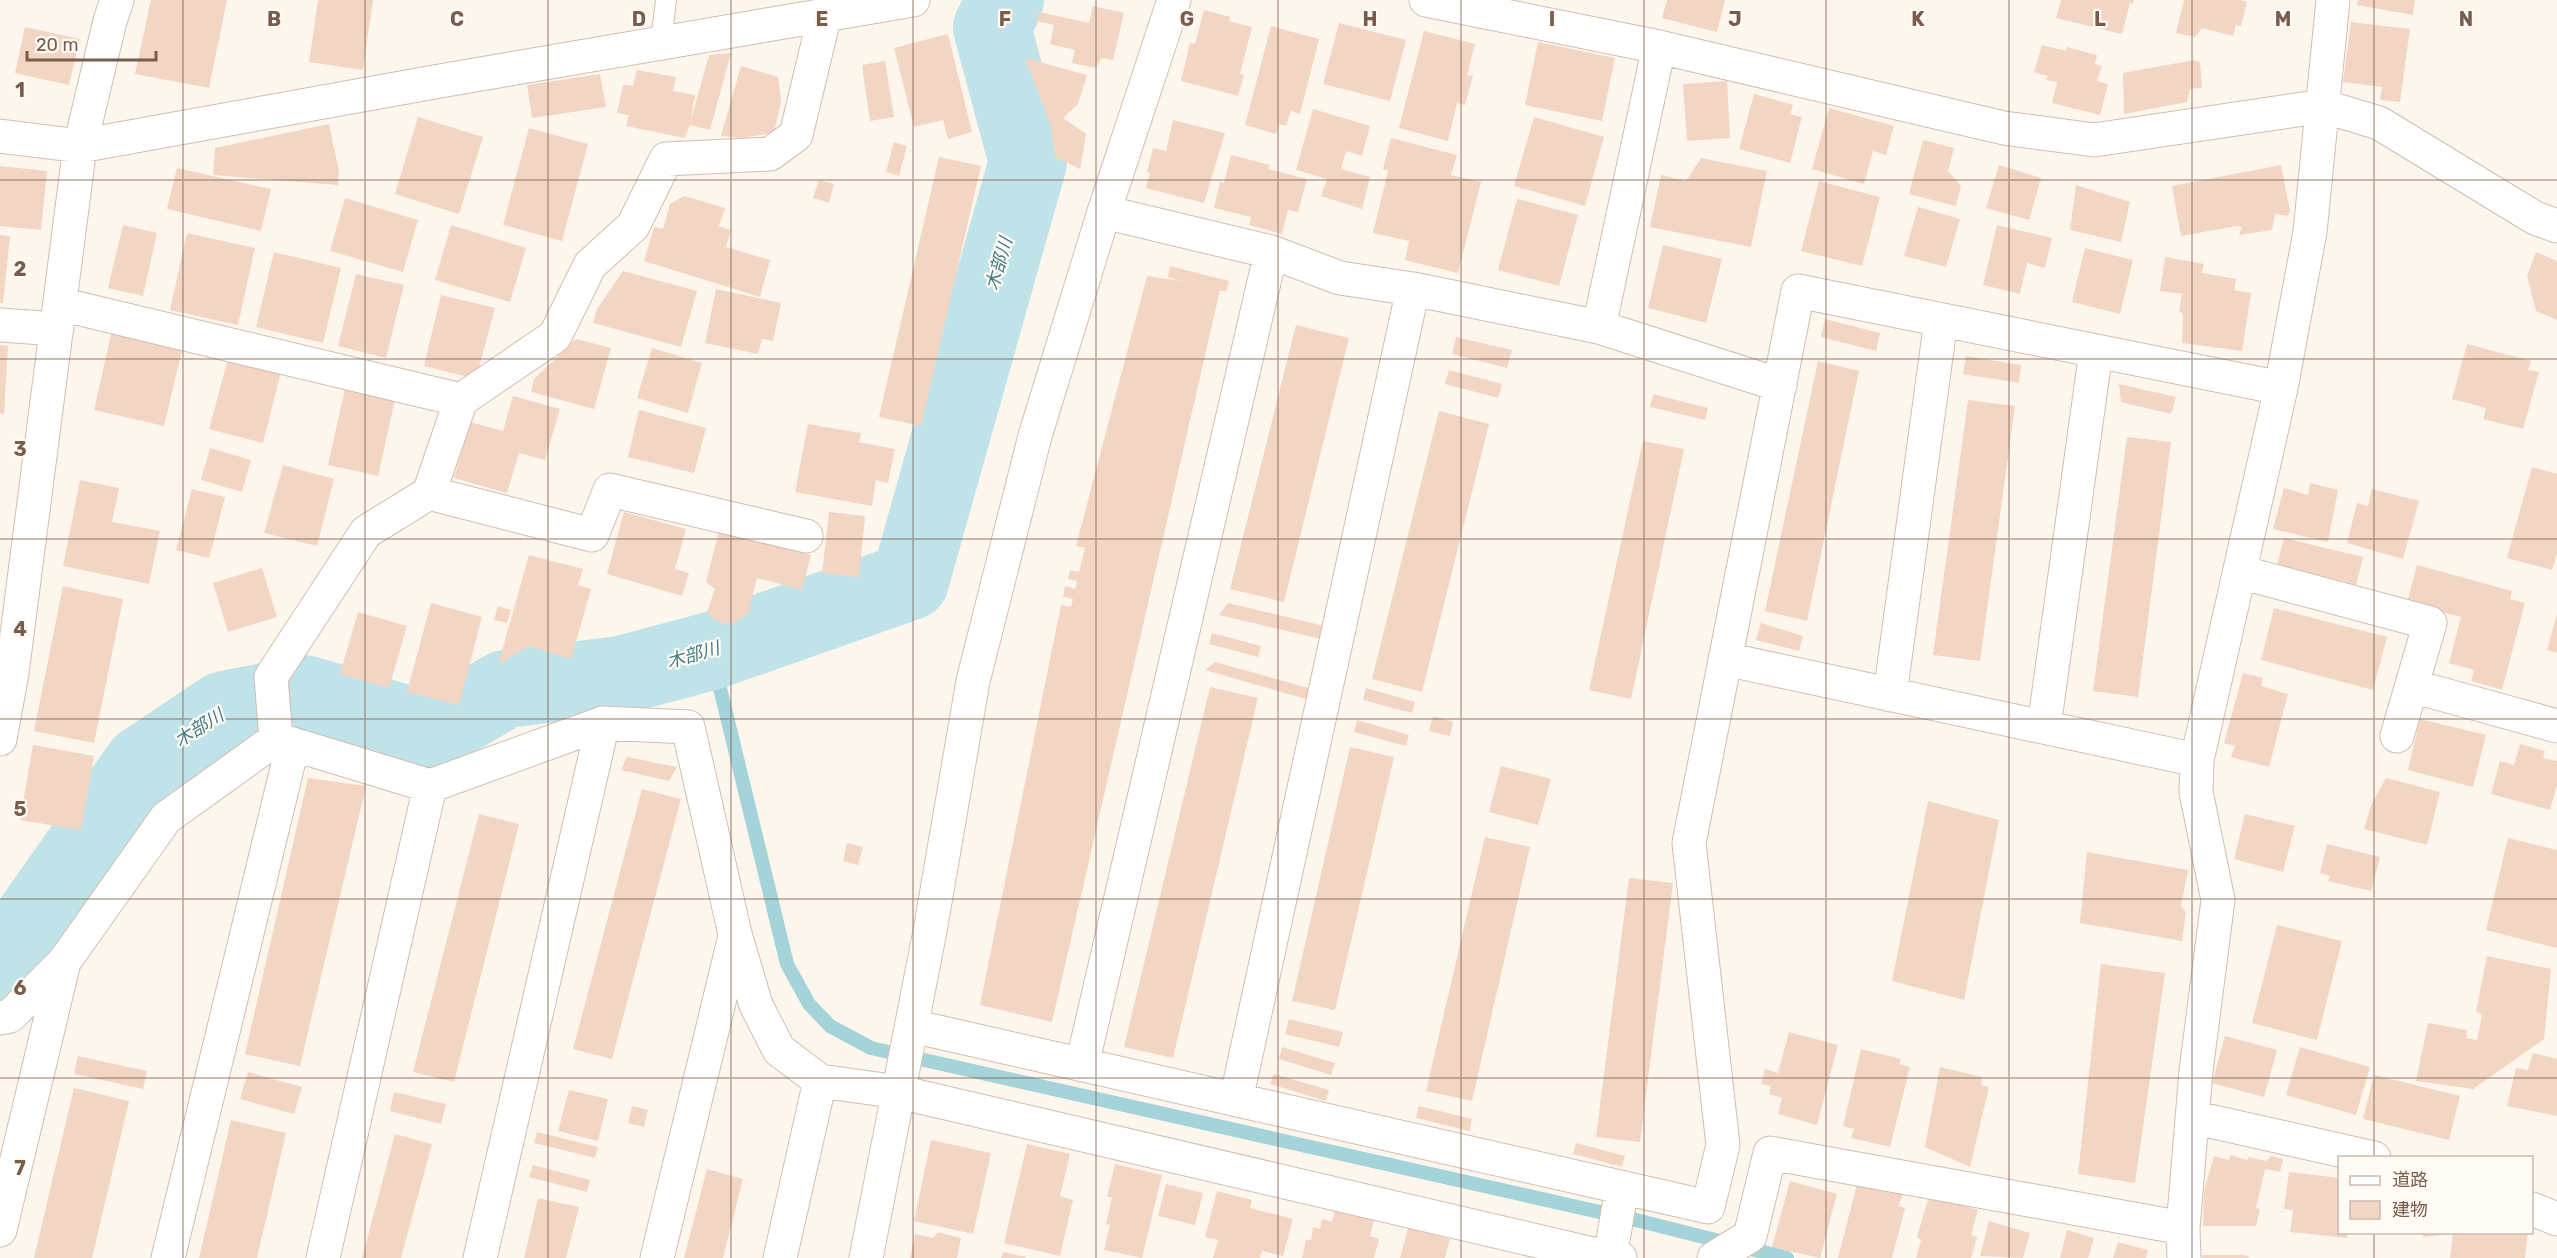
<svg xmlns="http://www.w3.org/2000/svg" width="2557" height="1258" viewBox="0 0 2557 1258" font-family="Rubik,'Noto Sans JP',sans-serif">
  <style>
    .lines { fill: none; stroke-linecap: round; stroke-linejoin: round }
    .stream { stroke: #a5d3da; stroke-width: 14 }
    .river { stroke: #bfe3e8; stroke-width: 78 }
    .building { fill: #f3d5c3 }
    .lane-casing { stroke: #d1beb0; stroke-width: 22 }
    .street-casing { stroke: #d1beb0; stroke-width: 35 }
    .secondary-casing { stroke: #d6c0b0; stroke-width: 35 }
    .lane { stroke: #fff; stroke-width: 20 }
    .street { stroke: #fff; stroke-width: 33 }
    .secondary { stroke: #fff; stroke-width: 33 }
    .grid { fill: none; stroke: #7a5c4d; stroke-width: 1.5; stroke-opacity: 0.55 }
    .labels { text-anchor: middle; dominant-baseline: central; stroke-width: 4.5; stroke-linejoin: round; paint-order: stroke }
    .water-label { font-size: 18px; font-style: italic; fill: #437c86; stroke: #fffaf3 }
    .grid-label { font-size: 20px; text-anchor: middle; font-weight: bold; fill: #7a5c4d; stroke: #fffaf3; stroke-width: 4.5; stroke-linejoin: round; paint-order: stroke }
  </style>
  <rect width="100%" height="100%" fill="#fdf6ec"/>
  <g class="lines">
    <path class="stream" d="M 711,651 L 787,964 L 809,1004 L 830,1026 L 871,1048 L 1644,1222 L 1787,1258"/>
    <path class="river" d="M 0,963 L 33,920 L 142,765 L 224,710 L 305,694 L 432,732 L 505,689 L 621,675 L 711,651 L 910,581 L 1028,162 L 992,28 L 1005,0"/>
  </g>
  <path class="building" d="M 151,0 L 227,0 L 209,88 L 135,74 Z
    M 318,0 L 373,0 L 363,70 L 309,62 Z
    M 1667,0 L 1725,0 L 1717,32 L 1662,18 Z
    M 2061,0 L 2134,0 L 2133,4 L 2130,3 L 2122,34 L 2056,18 Z
    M 2184,0 L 2241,0 L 2247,2 L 2241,26 L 2236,25 L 2233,36 L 2202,28 L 2195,37 L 2176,33 Z
    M 2358,0 L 2415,0 L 2413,15 L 2357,5 Z
    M 1093,6 L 1124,13 L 1113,60 L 1102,58 L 1095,68 L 1072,63 L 1075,50 L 1050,44 L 1054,25 L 1037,21 L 1039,12 L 1089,23 Z
    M 1204,10 L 1230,17 L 1229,21 L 1252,27 L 1240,74 L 1244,75 L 1238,96 L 1181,81 L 1190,43 L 1195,44 Z
    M 2351,22 L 2410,29 L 2400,102 L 2380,100 L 2382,87 L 2343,82 Z
    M 1339,23 L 1406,40 L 1390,101 L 1323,84 Z
    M 1271,26 L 1319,39 L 1300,114 L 1291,111 L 1286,126 L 1279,124 L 1276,134 L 1245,125 Z
    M 25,27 L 80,39 L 69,85 L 15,73 Z
    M 1424,31 L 1475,44 L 1467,75 L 1473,76 L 1465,105 L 1457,103 L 1448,141 L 1399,128 Z
    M 948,34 L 972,132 L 948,139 L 943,120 L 914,127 L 894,48 Z
    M 1538,42 L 1615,58 L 1602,121 L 1525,105 Z
    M 2042,45 L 2066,51 L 2067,47 L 2097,55 L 2095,64 L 2102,66 L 2097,81 L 2108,84 L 2100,115 L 2052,103 L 2057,82 L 2046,80 L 2048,76 L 2034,72 Z
    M 731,53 L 710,130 L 690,125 L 685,138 L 626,126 L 629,115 L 617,113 L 623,85 L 633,86 L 637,70 L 676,77 L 673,91 L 695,95 L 690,123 L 709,55 Z
    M 1025,58 L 1087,75 L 1078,104 L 1063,118 L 1086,134 L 1080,169 L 1055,157 L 1051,126 Z
    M 2194,60 L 2200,62 L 2202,88 L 2190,89 L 2187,102 L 2124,114 L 2123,73 Z
    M 885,61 L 894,117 L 870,121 L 862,65 Z
    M 741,66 L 778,77 L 781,101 L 774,133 L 740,138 L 721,136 Z
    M 600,74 L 606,107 L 532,118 L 527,85 Z
    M 1727,81 L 1730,138 L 1687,141 L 1683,84 Z
    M 1754,94 L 1793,105 L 1790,114 L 1802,117 L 1790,163 L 1739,149 Z
    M 1829,108 L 1894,126 L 1886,155 L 1873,151 L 1864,184 L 1812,169 Z
    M 1313,109 L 1370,126 L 1362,156 L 1346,151 L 1341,169 L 1370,177 L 1362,209 L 1321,196 L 1327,179 L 1296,170 Z
    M 418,117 L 483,137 L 459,214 L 395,194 Z
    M 1534,117 L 1604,137 L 1585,206 L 1514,186 Z
    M 1173,120 L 1225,133 L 1204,203 L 1146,188 L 1150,173 L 1147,172 L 1153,148 L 1166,151 Z
    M 329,124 L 339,171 L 338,185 L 213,175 L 215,148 Z
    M 529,128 L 588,144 L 562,241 L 503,225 Z
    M 1391,138 L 1457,155 L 1451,175 L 1481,182 L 1458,273 L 1405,260 L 1409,241 L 1373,233 L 1388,171 L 1383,169 Z
    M 1923,140 L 1954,148 L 1948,171 L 1961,186 L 1956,206 L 1909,194 Z
    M 894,142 L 907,146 L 899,176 L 886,172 Z
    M 1231,155 L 1270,165 L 1268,169 L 1307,179 L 1298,212 L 1288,210 L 1282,234 L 1249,225 L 1251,217 L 1214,208 L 1220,182 L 1224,183 Z
    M 939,157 L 981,166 L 921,426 L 879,417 Z
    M 1701,158 L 1767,171 L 1751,247 L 1650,227 L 1661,175 L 1686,181 Z
    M 1999,165 L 2041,178 L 2029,220 L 1986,208 Z
    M 2281,165 L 2290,211 L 2288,216 L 2275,214 L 2272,230 L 2239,235 L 2242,227 L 2237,226 L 2181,236 L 2172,186 Z
    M 0,166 L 47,171 L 41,230 L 0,226 Z
    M 177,168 L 271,189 L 261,231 L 167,209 Z
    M 819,180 L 834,184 L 829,203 L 813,198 Z
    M 1819,181 L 1880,197 L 1862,266 L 1801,251 Z
    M 2076,185 L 2130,202 L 2121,242 L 2070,230 Z
    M 684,196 L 725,208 L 719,226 L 731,230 L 726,247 L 770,260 L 760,297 L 644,261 L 654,227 L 663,229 L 670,204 Z
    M 345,198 L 418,220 L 403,272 L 330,251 Z
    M 1517,199 L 1578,215 L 1559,286 L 1498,270 Z
    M 1918,207 L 1960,219 L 1946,267 L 1904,256 Z
    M 123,225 L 157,233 L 143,296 L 108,288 Z
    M 451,225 L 526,248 L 510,302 L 435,280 Z
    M 1997,225 L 2052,238 L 2045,268 L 2027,263 L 2020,294 L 1983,285 Z
    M 187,233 L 255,248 L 238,325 L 170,310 Z
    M 0,235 L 10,236 L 3,303 L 0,303 Z
    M 1663,245 L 1722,259 L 1706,323 L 1648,308 Z
    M 2085,248 L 2133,260 L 2120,314 L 2072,302 Z
    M 274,252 L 341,268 L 323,343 L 256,327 Z
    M 2536,252 L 2557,261 L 2557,320 L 2536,311 L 2527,276 Z
    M 2165,257 L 2204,264 L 2202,273 L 2236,279 L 2234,290 L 2251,293 L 2242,351 L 2182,343 L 2183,314 L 2179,311 L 2182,294 L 2160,291 Z
    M 1170,266 L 1229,281 L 1226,292 L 1220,290 L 1052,1022 L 980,1005 L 1061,605 L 1071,607 L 1073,599 L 1063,597 L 1065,586 L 1075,589 L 1077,581 L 1068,579 L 1070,570 L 1079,572 L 1085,548 L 1076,546 L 1147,276 L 1182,281 L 1168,277 Z
    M 623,271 L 697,291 L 681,347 L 593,323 L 597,309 Z
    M 356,274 L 404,285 L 386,358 L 338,346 Z
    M 716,289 L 781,303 L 773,341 L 762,339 L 758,354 L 705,343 Z
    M 441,295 L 495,308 L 476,379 L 424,366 Z
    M 1825,319 L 1880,333 L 1876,351 L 1821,337 Z
    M 1296,325 L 1349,338 L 1284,602 L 1230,589 Z
    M 112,330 L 183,346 L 164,426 L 94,410 Z
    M 1456,337 L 1512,350 L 1507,368 L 1452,354 Z
    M 576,339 L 611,348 L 594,409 L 531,392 L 534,379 Z
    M 2467,344 L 2531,361 L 2528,370 L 2539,372 L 2523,429 L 2483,419 L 2486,408 L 2452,399 Z
    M 0,345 L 8,346 L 4,414 L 0,413 Z
    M 652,348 L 702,363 L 688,413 L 637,398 Z
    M 1966,356 L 2021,365 L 2019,383 L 1963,374 Z
    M 228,359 L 281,372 L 263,443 L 209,429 Z
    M 1818,361 L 1859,371 L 1807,621 L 1765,611 Z
    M 1449,370 L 1502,384 L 1498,398 L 1445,384 Z
    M 346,384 L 396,395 L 378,476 L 328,465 Z
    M 2119,384 L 2176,397 L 2171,414 L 2121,402 Z
    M 1653,394 L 1708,408 L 1705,420 L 1650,407 Z
    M 513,396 L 560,409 L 545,460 L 519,453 L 507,493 L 454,478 L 470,422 L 503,431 Z
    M 1968,400 L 2015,406 L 1980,661 L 1933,655 Z
    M 639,410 L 706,428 L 694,473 L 628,457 Z
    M 1439,411 L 1489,424 L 1422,692 L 1372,679 Z
    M 808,424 L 861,433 L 859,442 L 895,449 L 888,483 L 876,480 L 872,506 L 795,492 Z
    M 2127,437 L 2171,442 L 2138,697 L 2093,691 Z
    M 1643,441 L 1684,449 L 1631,699 L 1589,690 Z
    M 210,448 L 251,460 L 242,492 L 201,480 Z
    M 283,465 L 334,479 L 317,546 L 264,533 Z
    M 2532,467 L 2557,474 L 2557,553 L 2552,570 L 2507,558 Z
    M 80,480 L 119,488 L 112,522 L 160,531 L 149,584 L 63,566 Z
    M 2310,483 L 2338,490 L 2328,542 L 2273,529 L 2284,488 L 2308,495 Z
    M 192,489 L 225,497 L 209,558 L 176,550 Z
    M 2372,489 L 2419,501 L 2403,559 L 2347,543 L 2357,503 L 2368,506 Z
    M 624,512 L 686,529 L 675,569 L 689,573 L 682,596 L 607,574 Z
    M 829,512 L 865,516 L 859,577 L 822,573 Z
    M 719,531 L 811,555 L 802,590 L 757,578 L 748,614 L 731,625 L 714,620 L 707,612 L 715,589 L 706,582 Z
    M 2284,538 L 2363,557 L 2356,585 L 2277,565 Z
    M 529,555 L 583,569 L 578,585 L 591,589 L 571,659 L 529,646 L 498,665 Z
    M 2417,565 L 2512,591 L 2510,599 L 2525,603 L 2502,690 L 2471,681 L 2474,670 L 2449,663 L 2461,617 L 2407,603 Z
    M 262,568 L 277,617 L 228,632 L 213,583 Z
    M 63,586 L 123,599 L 94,743 L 34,731 Z
    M 431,603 L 482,617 L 459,705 L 407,692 Z
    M 1228,603 L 1324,626 L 1321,639 L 1219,615 Z
    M 498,606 L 511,610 L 507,623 L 494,620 Z
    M 2274,608 L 2387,637 L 2373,690 L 2261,660 Z
    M 358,612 L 407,626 L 389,688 L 340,674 Z
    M 2557,614 L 2557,653 L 2547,650 Z
    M 1761,623 L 1803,636 L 1799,651 L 1756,640 Z
    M 1212,633 L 1261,646 L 1258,657 L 1209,644 Z
    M 1215,662 L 1312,689 L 1309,700 L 1205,670 Z
    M 2243,673 L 2263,678 L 2261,686 L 2288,694 L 2269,767 L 2231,757 L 2235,746 L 2224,743 Z
    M 1210,687 L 1258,698 L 1173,1058 L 1124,1047 Z
    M 1366,688 L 1415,702 L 1412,713 L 1363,700 Z
    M 1433,716 L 1453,722 L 1450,736 L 1429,731 Z
    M 2420,719 L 2486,735 L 2473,787 L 2408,770 Z
    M 1357,720 L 1409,735 L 1406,746 L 1354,732 Z
    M 2520,744 L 2545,751 L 2543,758 L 2557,761 L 2557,785 L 2550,810 L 2491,794 L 2500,761 L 2514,765 Z
    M 33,745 L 94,756 L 81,830 L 20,820 Z
    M 1350,747 L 1394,757 L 1335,1010 L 1292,1001 Z
    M 627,757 L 677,767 L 669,781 L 621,770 Z
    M 1501,766 L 1551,779 L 1538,825 L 1489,812 Z
    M 308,778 L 366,786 L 300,1066 L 245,1054 Z
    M 2386,778 L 2440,792 L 2427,845 L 2364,829 L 2371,805 Z
    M 642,789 L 681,799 L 612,1059 L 573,1049 Z
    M 1928,801 L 1999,820 L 1964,1000 L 1892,981 Z
    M 479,814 L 519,824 L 454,1082 L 413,1072 Z
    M 2245,814 L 2295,826 L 2283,872 L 2234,859 Z
    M 1485,837 L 1530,847 L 1472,1101 L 1426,1091 Z
    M 2508,838 L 2557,850 L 2557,948 L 2486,930 Z
    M 847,843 L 863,847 L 858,865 L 843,861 Z
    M 2327,844 L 2380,857 L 2371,891 L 2328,881 L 2330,876 L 2320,873 Z
    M 2087,852 L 2188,870 L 2181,906 L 2186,912 L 2182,941 L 2080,923 Z
    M 1629,878 L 1673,883 L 1640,1142 L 1596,1137 Z
    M 2277,925 L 2342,941 L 2317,1040 L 2252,1023 Z
    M 2487,956 L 2551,969 L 2544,1039 L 2473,1089 L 2416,1081 L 2428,1023 L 2467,1030 L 2466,1038 L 2477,1040 L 2482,1014 L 2476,1012 Z
    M 2101,964 L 2165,973 L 2135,1183 L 2078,1174 Z
    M 1289,1019 L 1343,1032 L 1339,1047 L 1285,1034 Z
    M 1789,1032 L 1838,1045 L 1817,1125 L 1778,1114 L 1782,1098 L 1769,1094 L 1771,1086 L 1761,1084 L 1765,1069 L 1778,1073 Z
    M 2225,1036 L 2277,1050 L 2264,1097 L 2212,1083 Z
    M 1282,1047 L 1335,1063 L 1331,1075 L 1279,1059 Z
    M 2300,1047 L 2370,1067 L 2356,1115 L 2286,1095 Z
    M 1861,1049 L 1901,1059 L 1899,1064 L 1910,1067 L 1890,1147 L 1851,1138 L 1854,1129 L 1843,1126 Z
    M 2533,1053 L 2557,1059 L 2557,1116 L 2507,1106 L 2516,1068 L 2528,1070 Z
    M 78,1056 L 147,1071 L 143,1089 L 74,1074 Z
    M 1940,1067 L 1982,1077 L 1981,1085 L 1989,1087 L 1970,1167 L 1925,1147 Z
    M 248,1072 L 302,1087 L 294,1114 L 240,1099 Z
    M 1274,1074 L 1329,1090 L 1326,1101 L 1270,1084 Z
    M 2374,1075 L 2460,1096 L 2449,1140 L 2363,1119 Z
    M 74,1088 L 129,1101 L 92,1258 L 34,1258 Z
    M 569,1090 L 608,1099 L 598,1141 L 558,1131 Z
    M 394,1092 L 446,1104 L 441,1124 L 390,1111 Z
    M 632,1106 L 648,1110 L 644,1127 L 628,1123 Z
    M 1419,1106 L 1472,1119 L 1470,1131 L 1416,1118 Z
    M 231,1120 L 286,1133 L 257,1258 L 199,1258 Z
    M 537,1132 L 598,1147 L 595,1158 L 534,1143 Z
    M 395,1134 L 432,1144 L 401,1258 L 362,1258 Z
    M 931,1140 L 991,1153 L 973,1234 L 914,1221 Z
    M 1576,1143 L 1625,1156 L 1622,1167 L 1573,1154 Z
    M 1027,1144 L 1070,1154 L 1060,1196 L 1073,1200 L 1060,1256 L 1004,1243 Z
    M 2231,1155 L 2247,1160 L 2249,1157 L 2266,1161 L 2271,1156 L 2283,1159 L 2280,1172 L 2265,1169 L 2256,1208 L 2260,1209 L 2256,1226 L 2203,1226 L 2204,1191 L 2214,1156 L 2229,1160 Z
    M 1115,1164 L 1162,1175 L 1142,1258 L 1104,1250 L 1110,1225 L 1106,1224 L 1112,1197 L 1107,1197 Z
    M 533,1165 L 590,1180 L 587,1192 L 529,1177 Z
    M 707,1169 L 743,1179 L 723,1258 L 684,1258 Z
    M 2289,1172 L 2340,1178 L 2340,1232 L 2348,1232 L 2347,1238 L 2290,1232 L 2293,1210 L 2284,1209 Z
    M 1858,1180 L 1903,1192 L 1899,1206 L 1905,1208 L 1892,1258 L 1838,1258 Z
    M 1790,1181 L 1837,1194 L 1820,1258 L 1772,1247 Z
    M 1166,1184 L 1203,1193 L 1195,1225 L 1158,1216 Z
    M 1217,1191 L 1252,1200 L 1250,1208 L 1293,1219 L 1283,1256 L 1262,1251 L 1260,1258 L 1213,1258 L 1218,1240 L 1205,1237 Z
    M 1929,1196 L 1978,1210 L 1971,1235 L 1977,1237 L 1971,1258 L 1916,1258 L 1921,1240 L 1917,1237 Z
    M 538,1198 L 579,1207 L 566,1258 L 524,1258 Z
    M 1335,1211 L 1374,1220 L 1370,1236 L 1379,1239 L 1374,1258 L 1302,1258 L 1306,1240 L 1311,1240 L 1313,1227 L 1320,1229 L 1322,1219 L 1332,1222 Z
    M 1989,1221 L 2030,1233 L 2023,1258 L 1980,1256 Z
    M 1408,1228 L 1450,1239 L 1445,1258 L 1400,1258 Z
    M 2067,1230 L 2094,1238 L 2088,1258 L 2060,1258 Z
    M 938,1232 L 961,1238 L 957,1258 L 910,1258 L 915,1234 L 933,1238 Z
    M 2423,1232 L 2442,1232 L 2442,1235 L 2423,1237 Z
    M 2453,1232 L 2528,1232 L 2525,1258 L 2450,1258 Z
    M 2118,1242 L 2148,1250 L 2146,1258 L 2113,1258 Z
    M 1003,1252 L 1026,1257 L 1026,1258 L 1001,1258 Z
    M 2203,1255 L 2244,1255 L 2251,1258 L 2202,1258 Z"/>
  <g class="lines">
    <defs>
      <path id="lane" d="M 661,42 L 666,0"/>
      <path id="street" d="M 1426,0 L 1659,47 L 2004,128 L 2094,140 L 2323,106 L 2379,123 L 2535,218 L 2557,226
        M 0,136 L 80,146 L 440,81 L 913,0
        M 1104,212 L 1271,252 L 1340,278 L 1413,289 L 1599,327 L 1780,385
        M 60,304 L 461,400 L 555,336 L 590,265 L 633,226 L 666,159 L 770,154 L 796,135 L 825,14
        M 0,325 L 57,329
        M 1599,327 L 1659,47
        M 429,493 L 592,535 L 610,490 L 806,536
        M 2240,572 L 2430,623 L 2397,736
        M 1725,659 L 2197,760
        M 2412,686 L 2557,726
        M 1890,695 L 1941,320
        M 2044,727 L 2096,351
        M 0,739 L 12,673 L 80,146 L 110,21 L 117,0
        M 276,739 L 271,677 L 366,532 L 429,493 L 461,400
        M 0,1018 L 10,1016 L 64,962 L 166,818 L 276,739 L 430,786 L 603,723 L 688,727 L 735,934 L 756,1005 L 779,1050 L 820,1081 L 899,1092 L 1610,1258
        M 912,1026 L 1708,1207 L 1723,1145 L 1689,843 L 1798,291 L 2281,388
        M 1082,1065 L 1271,252
        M 1236,1100 L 1413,289
        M 2192,1117 L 2374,1158
        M 2532,1209 L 2557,1219
        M 0,1230 L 64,962
        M 168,1258 L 293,744
        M 323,1258 L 430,786
        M 480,1258 L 603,723
        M 657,1258 L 735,936
        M 780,1258 L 820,1081
        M 1620,1258 L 1610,1257 L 1622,1188
        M 1714,1258 L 1750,1236 L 1770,1153 L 2183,1228
        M 2184,1258 L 2183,1228 L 2196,1071 L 2218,900 L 2196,792 L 2197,760 L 2281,388 L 2310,232 L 2333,0"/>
      <path id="secondary" d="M 866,1258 L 930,931 L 973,681 L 1035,436 L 1104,212 L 1174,0"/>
    </defs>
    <use href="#lane" class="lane-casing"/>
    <use href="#street" class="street-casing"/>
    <use href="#secondary" class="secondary-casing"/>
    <use href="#lane" class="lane"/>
    <use href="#street" class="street"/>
    <use href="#secondary" class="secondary"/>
  </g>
  <path class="grid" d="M 183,0 L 183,1258M 365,0 L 365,1258M 548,0 L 548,1258M 731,0 L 731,1258M 913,0 L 913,1258M 1096,0 L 1096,1258M 1278,0 L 1278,1258M 1461,0 L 1461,1258M 1644,0 L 1644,1258M 1826,0 L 1826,1258M 2009,0 L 2009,1258M 2192,0 L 2192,1258M 2374,0 L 2374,1158M 0,180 L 2557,180M 0,359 L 2557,359M 0,539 L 2557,539M 0,719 L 2557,719M 0,899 L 2557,899M 0,1078 L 2557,1078M 2374,1232 L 2374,1258"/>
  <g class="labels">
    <g class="water-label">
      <text transform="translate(999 264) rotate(-74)">木部川</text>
      <text transform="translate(693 655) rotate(-16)">木部川</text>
      <text transform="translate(199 728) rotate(-32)">木部川</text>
    </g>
  </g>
  <g class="grid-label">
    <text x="274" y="26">B</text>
    <text x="457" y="26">C</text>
    <text x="639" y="26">D</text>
    <text x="822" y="26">E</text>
    <text x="1005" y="26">F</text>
    <text x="1187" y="26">G</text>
    <text x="1370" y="26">H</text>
    <text x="1552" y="26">I</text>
    <text x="1735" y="26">J</text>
    <text x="1918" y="26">K</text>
    <text x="2100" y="26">L</text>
    <text x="2283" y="26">M</text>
    <text x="2466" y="26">N</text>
    <text x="20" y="97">1</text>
    <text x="20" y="276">2</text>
    <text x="20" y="456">3</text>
    <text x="20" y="636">4</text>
    <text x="20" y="816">5</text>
    <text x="20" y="995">6</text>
    <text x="20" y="1175">7</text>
  </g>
  <rect x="2338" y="1156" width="195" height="78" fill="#fffaf3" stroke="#cabbb1" stroke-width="1.5"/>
  <rect x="2350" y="1176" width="30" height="9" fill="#ffffff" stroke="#cabbb1" stroke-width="1.5"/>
  <text x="2392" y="1186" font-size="18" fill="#7a5c4d">道路</text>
  <rect x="2350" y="1201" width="30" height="18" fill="#f3d5c3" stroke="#cabbb1" stroke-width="1.5"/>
  <text x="2392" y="1216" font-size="18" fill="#7a5c4d">建物</text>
  <path d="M27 51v9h129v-9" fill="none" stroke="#7a5c4d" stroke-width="3"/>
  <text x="36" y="51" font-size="18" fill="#7a5c4d" stroke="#fffaf3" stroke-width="4.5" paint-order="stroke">20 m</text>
</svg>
